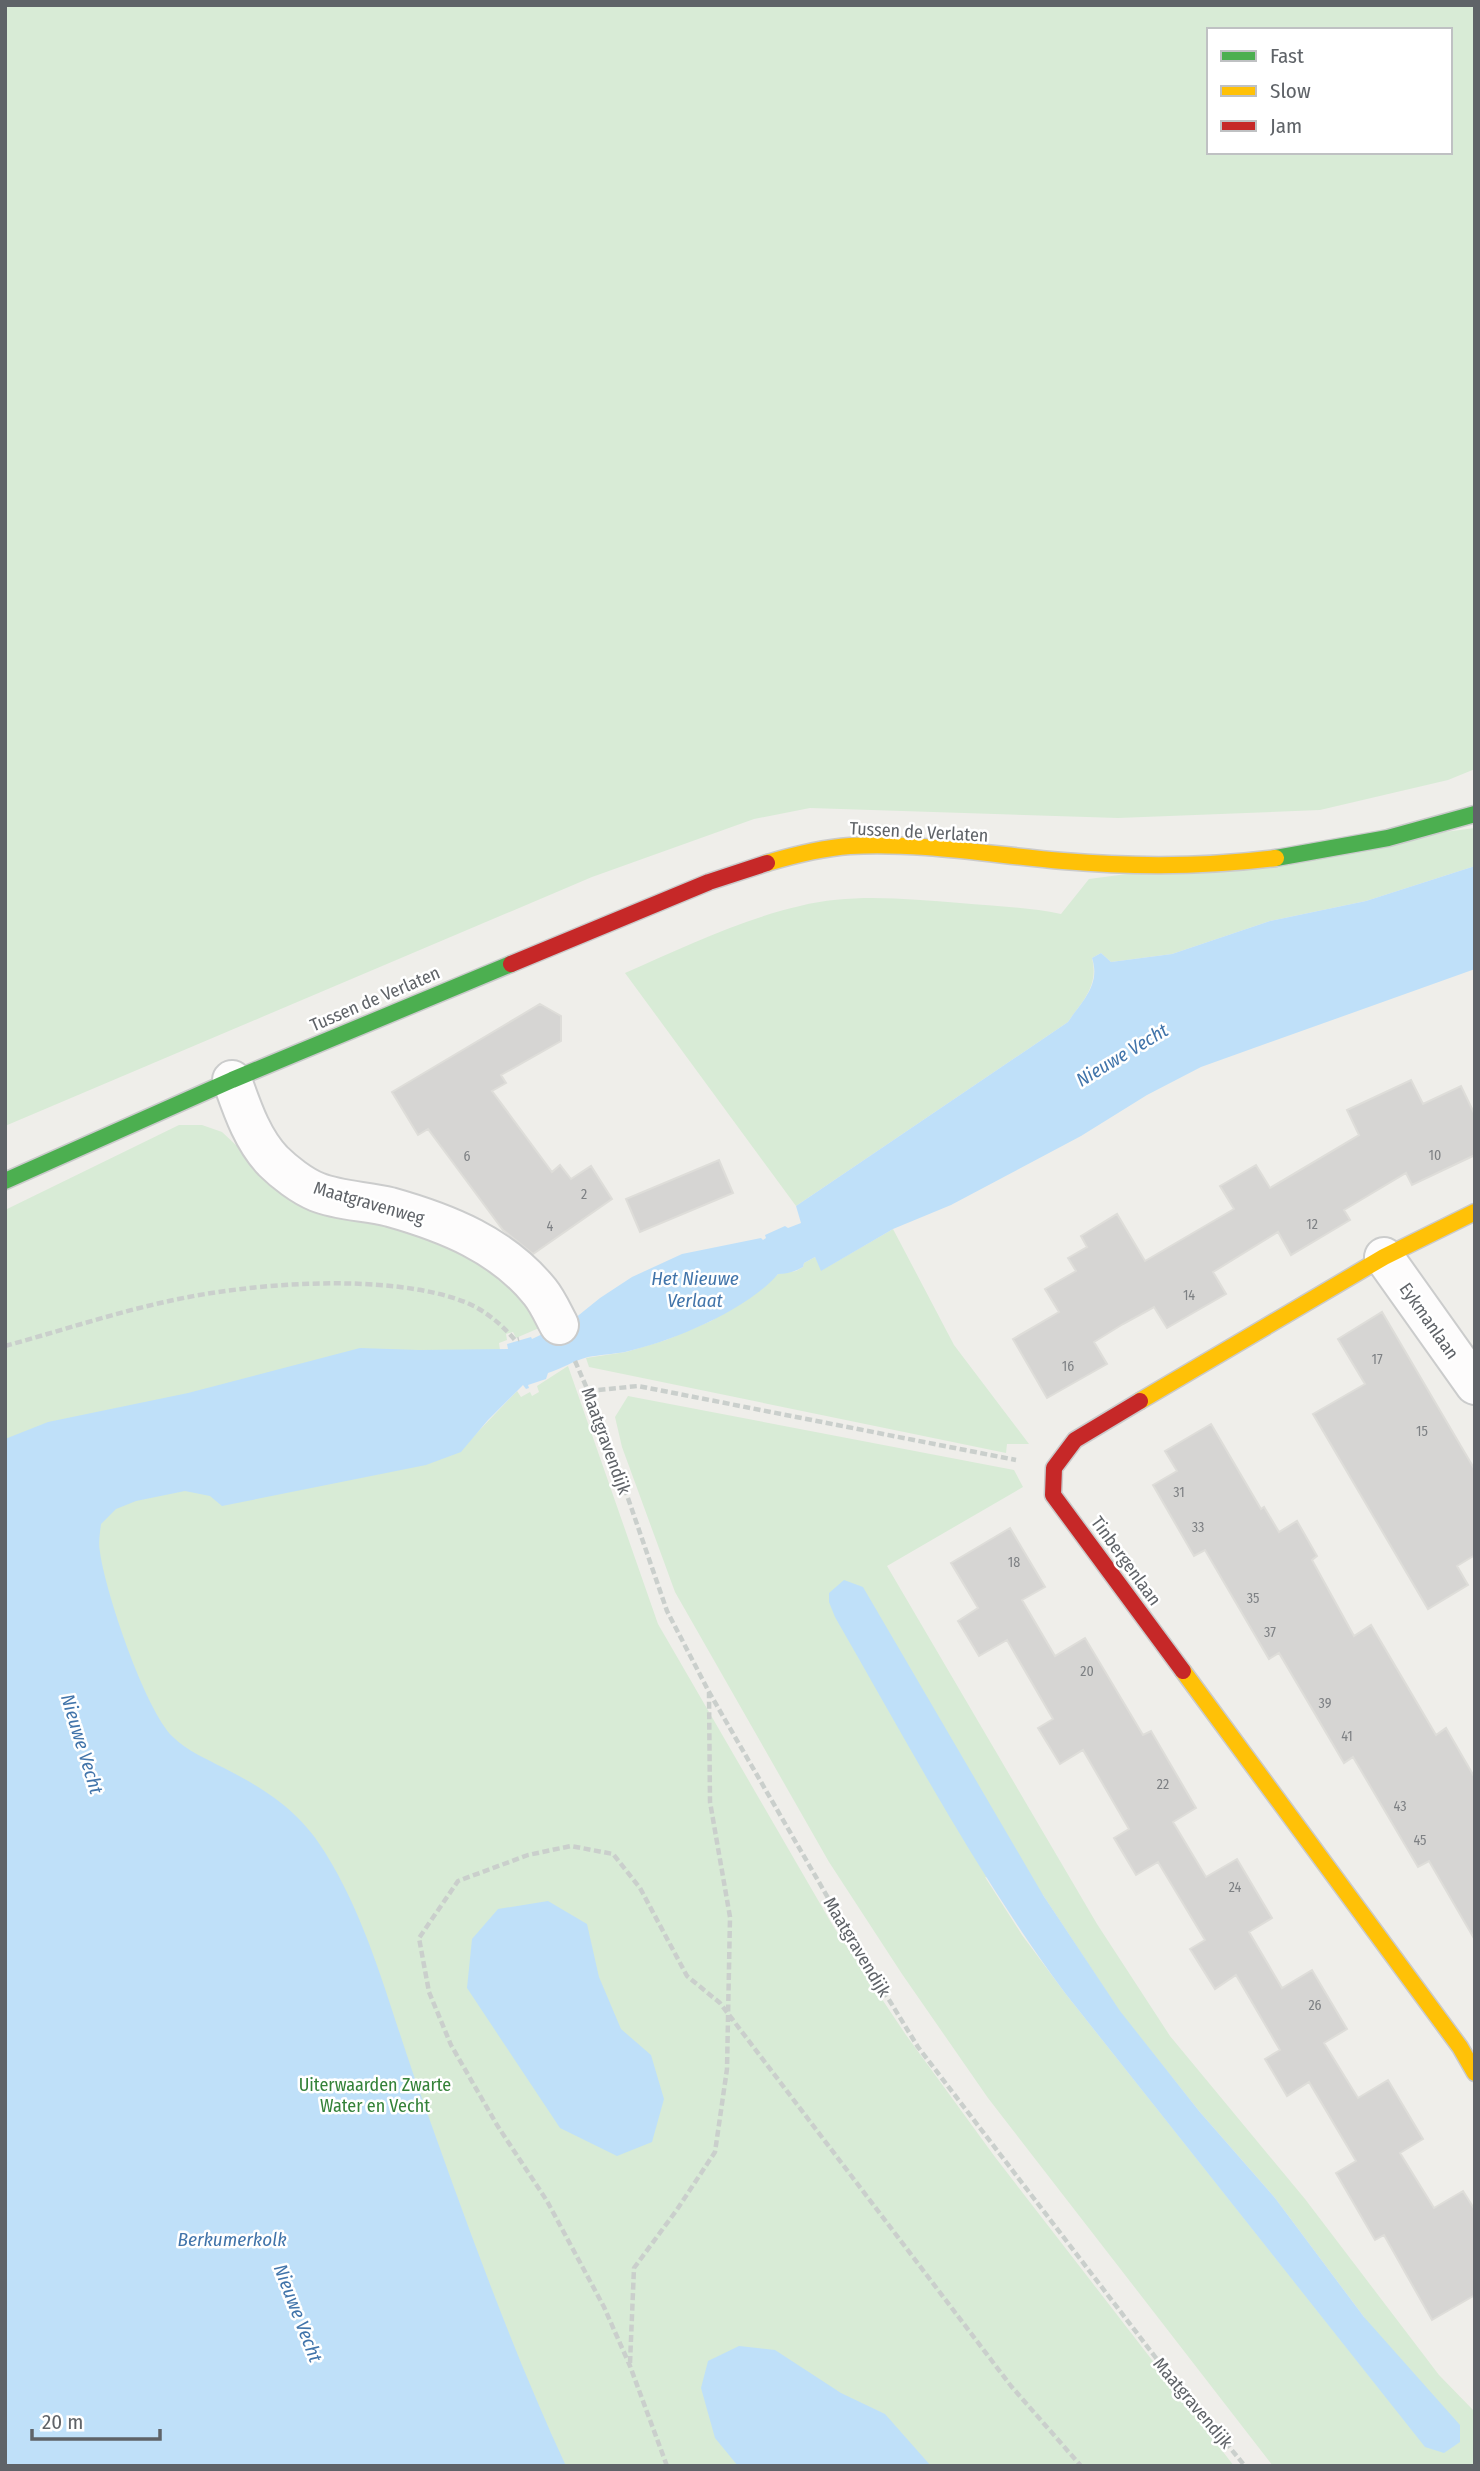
<svg xmlns="http://www.w3.org/2000/svg" width="1480" height="2471" viewBox="0 0 1480 2471" font-family="'Fira Sans Condensed',sans-serif">
  <style>
    .green { fill: #d8ebd6; fill-rule: evenodd }
    .water { fill: #bfe0f9 }
    .building { fill: #d6d5d3; stroke: #deddd9; stroke-width: 2 }
    .lines { fill: none; stroke-linecap: round; stroke-linejoin: round }
    .street-casing { stroke: #cbcccc; stroke-width: 42 }
    .fast-casing { stroke: #cacacb; stroke-width: 19 }
    .slow-casing { stroke: #cacacb; stroke-width: 19 }
    .jam-casing { stroke: #cacacb; stroke-width: 19 }
    .path { stroke: #cacfcc; stroke-width: 4.5; stroke-dasharray: 7 3.5; stroke-linecap: butt }
    .street { stroke: #fdfcfc; stroke-width: 38 }
    .fast { stroke: #4caf50; stroke-width: 16 }
    .slow { stroke: #ffc107; stroke-width: 16 }
    .jam { stroke: #c62828; stroke-width: 16 }
    .labels { text-anchor: middle; dominant-baseline: central; stroke-width: 5; stroke-linejoin: round; paint-order: stroke }
    .number-label { font-size: 14px; fill: #7e8184 }
    .street-label { font-size: 18px; fill: #5f6368; stroke: #fff }
    .park-label { font-size: 18px; fill: #348238; stroke: #fff }
    .water-label { font-size: 19px; font-style: italic; fill: #4174aa; stroke: #fff }
  </style>
  <rect width="100%" height="100%" fill="#efeeea"/>
  <path class="green" d="M 5,5 L 1475,5 L 1475,769 L 1448,780 L 1320,810 L 1118,818 L 810,808 L 754,819 L 592,877 L 5,1126 ZM 1209,30 L 1450,30 L 1450,152 L 1209,152 Z
    M 1475,828 L 1475,866 L 1366,901 L 1270,921 L 1172,954 L 1111,962 L 1101,953 L 1092,958 C 1099,986 1083,1000 1068,1022 L 796,1206 L 625,973 C 682,948 739,920 800,906 C 852,893 907,899 960,903 C 993,906 1028,907 1061,914 L 1089,879 Z
    M 179,1125 L 202,1125 L 222,1132 L 282,1188 L 390,1226 L 451,1243 L 498,1274 L 546,1325 L 516,1338 L 513,1332 L 506,1334 L 507,1340 L 499,1343 L 500,1350 L 433,1351 L 471,1439 L 517,1391 L 521,1397 L 530,1392 L 532,1396 L 539,1392 L 537,1386 L 568,1366 L 658,1624 L 833,1926 L 906,2035 L 995,2157 L 1234,2466 L 5,2466 L 5,1210 Z
    M 893,1229 L 954,1345 L 1029,1444 L 1007,1444 L 1006,1453 L 589,1367 L 586,1358 L 626,1352 L 666,1340 L 711,1321 L 761,1289 L 778,1274 L 796,1271 L 803,1267 L 804,1263 L 815,1257 L 822,1270 Z
    M 628,1396 L 1014,1470 L 1023,1487 L 887,1566 L 1097,1924 L 1170,2036 L 1305,2199 L 1439,2375 L 1475,2412 L 1475,2466 L 1273,2466 L 988,2098 L 902,1974 L 829,1862 L 675,1592 L 622,1447 L 615,1417 ZM 985,1877 L 1043,1895 L 1120,2012 L 1199,2111 L 1275,2198 L 1364,2317 L 1425,2446 L 1065,1993 L 1022,1935 Z"/>
  <path class="water" d="M 1475,866 L 1475,969 L 1201,1067 L 1147,1095 L 1081,1136 L 951,1205 L 893,1229 L 821,1271 L 815,1257 L 804,1263 L 803,1267 C 794,1272 787,1274 778,1274 C 748,1310 671,1342 625,1352 C 613,1354 599,1355 588,1357 C 575,1360 561,1369 548,1373 L 546,1379 L 528,1385 L 529,1388 L 526,1389 L 523,1385 L 488,1420 L 461,1452 L 426,1465 L 222,1506 L 210,1496 L 185,1491 L 136,1501 L 116,1509 L 101,1524 C 100,1533 98,1543 100,1552 C 105,1591 145,1710 173,1737 C 186,1750 208,1760 224,1768 C 267,1790 301,1812 326,1854 C 368,1922 388,2001 414,2076 C 461,2207 507,2339 566,2466 L 5,2466 L 5,1439 L 48,1422 L 188,1393 L 360,1348 L 419,1350 L 508,1349 L 507,1344 L 531,1337 L 532,1339 L 574,1319 L 600,1298 L 632,1277 L 682,1254 L 761,1238 L 763,1240 L 766,1238 L 765,1235 L 785,1226 L 788,1228 L 801,1223 L 796,1206 L 1068,1022 C 1082,1001 1101,985 1092,958 L 1101,953 L 1111,962 L 1172,954 L 1270,921 L 1366,901 Z
    M 844,1580 L 863,1587 L 1043,1895 L 1120,2011 L 1199,2111 L 1275,2198 L 1364,2317 L 1460,2425 L 1460,2442 L 1444,2453 L 1425,2447 L 1065,1993 C 977,1874 908,1744 835,1617 L 829,1602 L 829,1593 Z
    M 548,1901 L 587,1924 L 599,1977 L 621,2029 L 651,2055 L 664,2099 L 652,2142 L 617,2156 L 560,2128 L 467,1988 L 472,1939 L 498,1909 Z
    M 739,2346 L 775,2350 L 841,2393 L 885,2414 L 931,2466 L 738,2466 L 715,2438 L 701,2388 L 708,2361 Z"/>
  <path class="building" d="M 540,1004 L 561,1016 L 561,1041 L 501,1075 L 506,1083 L 492,1091 L 552,1172 L 560,1165 L 571,1179 L 591,1166 L 612,1199 L 533,1254 L 503,1230 L 428,1129 L 418,1135 L 392,1092 Z
    M 1411,1080 L 1423,1104 L 1461,1086 L 1475,1115 L 1475,1155 L 1412,1185 L 1406,1173 L 1344,1210 L 1350,1220 L 1291,1255 L 1278,1232 L 1213,1272 L 1226,1294 L 1167,1328 L 1154,1307 L 1123,1324 L 1094,1342 L 1107,1364 L 1047,1398 L 1013,1339 L 1059,1312 L 1045,1289 L 1076,1271 L 1068,1258 L 1087,1247 L 1081,1236 L 1117,1214 L 1145,1261 L 1234,1209 L 1220,1186 L 1256,1165 L 1270,1188 L 1359,1135 L 1347,1110 Z
    M 719,1160 L 733,1193 L 640,1232 L 626,1199 Z
    M 1382,1312 L 1475,1470 L 1475,1555 L 1457,1566 L 1468,1585 L 1428,1609 L 1313,1414 L 1365,1384 L 1338,1339 Z
    M 1211,1424 L 1261,1509 L 1264,1507 L 1279,1532 L 1297,1521 L 1317,1556 L 1312,1560 L 1354,1636 L 1371,1625 L 1436,1735 L 1446,1728 L 1475,1778 L 1475,1940 L 1429,1861 L 1418,1867 L 1353,1757 L 1344,1763 L 1279,1653 L 1269,1659 L 1205,1550 L 1194,1556 L 1153,1485 L 1177,1471 L 1165,1451 Z
    M 1010,1528 L 1045,1587 L 1022,1600 L 1055,1656 L 1085,1638 L 1143,1735 L 1151,1731 L 1196,1808 L 1173,1822 L 1206,1877 L 1237,1859 L 1272,1918 L 1249,1932 L 1282,1988 L 1312,1970 L 1347,2029 L 1324,2043 L 1358,2098 L 1388,2080 L 1423,2139 L 1400,2153 L 1434,2208 L 1463,2191 L 1475,2210 L 1475,2295 L 1432,2320 L 1384,2235 L 1375,2240 L 1336,2173 L 1356,2161 L 1309,2082 L 1287,2096 L 1265,2059 L 1280,2050 L 1236,1975 L 1215,1989 L 1190,1949 L 1205,1940 L 1158,1862 L 1136,1875 L 1114,1838 L 1129,1829 L 1083,1750 L 1060,1764 L 1038,1728 L 1053,1719 L 1007,1640 L 979,1656 L 958,1621 L 978,1608 L 951,1563 Z"/>
  <g class="lines">
    <defs>
      <path id="street" d="M 232,1080 C 242,1108 252,1139 273,1161 C 284,1172 302,1186 317,1192 C 339,1201 366,1201 390,1207 C 447,1223 502,1245 540,1292 C 548,1302 553,1314 559,1325
        M 1384,1257 L 1475,1385"/>
      <path id="fast" d="M 1276,858 L 1388,838 L 1475,814
        M 5,1181 L 232,1080 L 511,964"/>
      <path id="slow" d="M 767,863 C 794,855 822,848 850,846 C 921,842 993,855 1063,861 C 1134,867 1205,867 1276,858
        M 1140,1401 L 1384,1257 L 1475,1212
        M 1183,1671 L 1460,2047 L 1475,2073"/>
      <path id="jam" d="M 511,964 L 709,882 L 767,863
        M 1140,1401 L 1075,1440 L 1054,1468 L 1053,1495 L 1183,1671"/>
    </defs>
    <use href="#street" class="street-casing"/>
    <use href="#fast" class="fast-casing"/>
    <use href="#slow" class="slow-casing"/>
    <use href="#jam" class="jam-casing"/>
    <path class="path" d="M 5,1346 C 60,1331 114,1313 169,1301 C 249,1283 388,1272 465,1302 C 485,1310 501,1324 515,1340 L 519,1339
      M 575,1361 L 602,1423 L 667,1611 L 709,1692 L 853,1941 L 918,2047 L 1156,2358 L 1245,2466
      M 588,1391 L 638,1386 L 1016,1460
      M 630,2363 L 634,2268 L 676,2211 L 715,2152 L 727,2069 L 730,1917 L 710,1802 L 709,1693
      M 667,2466 L 630,2366 L 604,2307 L 547,2201 L 497,2125 L 451,2045 L 429,1992 L 419,1938 L 458,1881 L 528,1855 L 571,1846 L 613,1854 L 640,1888 L 687,1976 L 720,2003 L 1011,2386 L 1081,2466"/>
    <use href="#street" class="street"/>
    <use href="#fast" class="fast"/>
    <use href="#slow" class="slow"/>
    <use href="#jam" class="jam"/>
  </g>
  <g class="labels">
    <g class="number-label">
      <text x="1435" y="1155">10</text>
      <text x="467" y="1156">6</text>
      <text x="584" y="1194">2</text>
      <text x="1312" y="1224">12</text>
      <text x="550" y="1226">4</text>
      <text x="1189" y="1295">14</text>
      <text x="1377" y="1359">17</text>
      <text x="1068" y="1366">16</text>
      <text x="1422" y="1431">15</text>
      <text x="1179" y="1492">31</text>
      <text x="1198" y="1527">33</text>
      <text x="1014" y="1562">18</text>
      <text x="1253" y="1598">35</text>
      <text x="1270" y="1632">37</text>
      <text x="1087" y="1671">20</text>
      <text x="1325" y="1703">39</text>
      <text x="1347" y="1736">41</text>
      <text x="1163" y="1784">22</text>
      <text x="1400" y="1806">43</text>
      <text x="1420" y="1840">45</text>
      <text x="1235" y="1887">24</text>
      <text x="1315" y="2005">26</text>
    </g>
    <g class="street-label">
      <text transform="translate(919 832) rotate(3)">Tussen de Verlaten</text>
      <text transform="translate(375 999) rotate(-23)">Tussen de Verlaten</text>
      <text transform="translate(369 1203) rotate(16)">Maatgravenweg</text>
      <text transform="translate(1429 1321) rotate(55)">Eykmanlaan</text>
      <text transform="translate(606 1441) rotate(70)">Maatgravendijk</text>
      <text transform="translate(1126 1561) rotate(54)">Tinbergenlaan</text>
      <text transform="translate(857 1947) rotate(59)">Maatgravendijk</text>
      <text transform="translate(1193 2403) rotate(50)">Maatgravendijk</text>
    </g>
    <g class="park-label">
      <text x="375" y="2085">Uiterwaarden Zwarte<tspan x="375" dy="21">Water en Vecht</tspan></text>
    </g>
    <g class="water-label">
      <text transform="translate(1122 1055) rotate(-31)">Nieuwe Vecht</text>
      <text x="695" y="1278">Het Nieuwe<tspan x="695" dy="22">Verlaat</tspan></text>
      <text transform="translate(82 1744) rotate(73)">Nieuwe Vecht</text>
      <text x="232" y="2239">Berkumerkolk</text>
      <text transform="translate(298 2313) rotate(69)">Nieuwe Vecht</text>
    </g>
  </g>
  <rect width="1480" height="2471" fill="none" stroke="#5f6368" stroke-width="14"/>
  <rect x="1207" y="28" width="245" height="126" fill="#ffffff" stroke="#bfc1c3" stroke-width="2"/>
  <rect x="1221" y="51" width="35" height="10" fill="#4caf50" stroke="#bfc1c3" stroke-width="2"/>
  <text x="1270" y="63" font-size="21" fill="#5f6368">Fast</text>
  <rect x="1221" y="86" width="35" height="10" fill="#ffc107" stroke="#bfc1c3" stroke-width="2"/>
  <text x="1270" y="98" font-size="21" fill="#5f6368">Slow</text>
  <rect x="1221" y="121" width="35" height="10" fill="#c62828" stroke="#bfc1c3" stroke-width="2"/>
  <text x="1270" y="133" font-size="21" fill="#5f6368">Jam</text>
  <path d="M32 2429v10h128v-10" fill="none" stroke="#5f6368" stroke-width="3.5"/>
  <text x="42" y="2429" font-size="21" fill="#5f6368" stroke="#ffffff" stroke-width="5" paint-order="stroke">20 m</text>
</svg>
